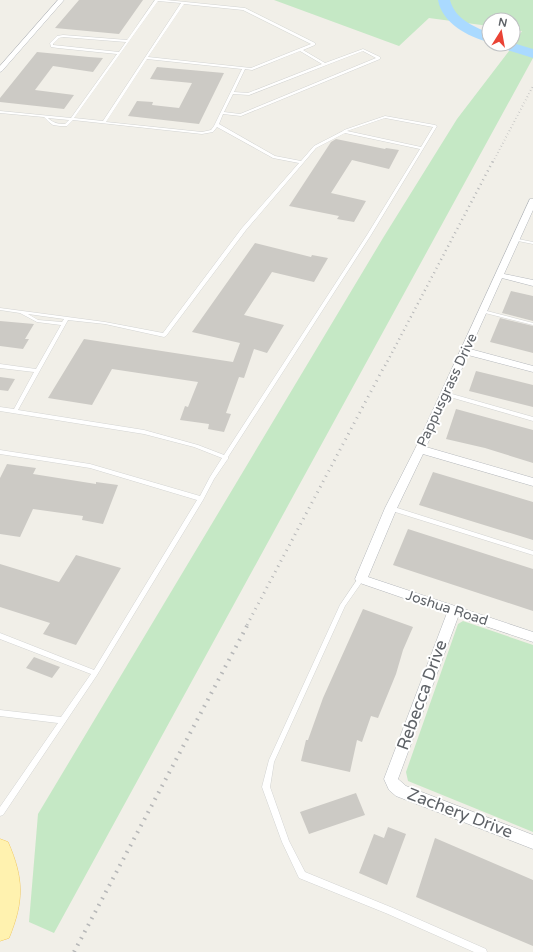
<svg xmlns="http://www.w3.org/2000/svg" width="533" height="952" viewBox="0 0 533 952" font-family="'Varela Round',sans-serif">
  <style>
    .green { fill: #c5e8c5 }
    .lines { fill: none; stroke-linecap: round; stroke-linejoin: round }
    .river { fill: #aadaff; fill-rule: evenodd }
    .building { fill: #cccac5 }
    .service-casing { stroke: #b5b8bc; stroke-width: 0.5 }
    .minor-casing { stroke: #b5b8bc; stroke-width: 1 }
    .primary-casing { stroke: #f2c960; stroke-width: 1 }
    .service { fill: #fff; fill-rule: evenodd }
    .minor { fill: #fff; fill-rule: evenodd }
    .primary { fill: #fff2af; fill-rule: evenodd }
    .rail-far3 { stroke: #b6b7b8; stroke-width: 2; stroke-dasharray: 0.5 3; stroke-linecap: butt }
    .rail-far2 { stroke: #b6b7b8; stroke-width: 2.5; stroke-dasharray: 1 4; stroke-linecap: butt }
    .rail-far1 { stroke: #b6b7b8; stroke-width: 3; stroke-dasharray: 1 5; stroke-linecap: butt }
    .rail { stroke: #b6b7b8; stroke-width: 4; stroke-dasharray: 1.5 6; stroke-linecap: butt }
    .labels { text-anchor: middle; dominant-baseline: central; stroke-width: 4; stroke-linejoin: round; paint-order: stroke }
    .street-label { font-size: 14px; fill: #5f6368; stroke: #fff }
    .near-street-label { font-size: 17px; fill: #5f6368; stroke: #fff }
  </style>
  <rect width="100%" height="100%" fill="#f1efe8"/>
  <path class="green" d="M 274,0 L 533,0 L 533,58 L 54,933 L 29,922 L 38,814 L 383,238 L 457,119 L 509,51 L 522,31 L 513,30 L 513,20 L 489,20 L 489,26 L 429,18 L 399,46 Z
    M 463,621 L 533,645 L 533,832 L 408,781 L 406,772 L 458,624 Z"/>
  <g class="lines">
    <path class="river" d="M 438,0 L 450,0 C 455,19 473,26 489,33 L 489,42 C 468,37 442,23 438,0 Z
      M 513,43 L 533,49 L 533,58 L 498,47 L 496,44 L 513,44 Z"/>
  </g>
  <path class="building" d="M 79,0 L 143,0 L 119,34 L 55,28 Z
    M 37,52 L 89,57 L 103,58 L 93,72 L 53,66 L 35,90 L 74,95 L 64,109 L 0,102 L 0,98 Z
    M 157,67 L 224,73 L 199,124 L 128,116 L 137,101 L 153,102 L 152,105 L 179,108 L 192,83 L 150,79 Z
    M 336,139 L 385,149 L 386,148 L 399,150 L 389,169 L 352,160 L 331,193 L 366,201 L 354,222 L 337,219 L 339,216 L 289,206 L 331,142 Z
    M 255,243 L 311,257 L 312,255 L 328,258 L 314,282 L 272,272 L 244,315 L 284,325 L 267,353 L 254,349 L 244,378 L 239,377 L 226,413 L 231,414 L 224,432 L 208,429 L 209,424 L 180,420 L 185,406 L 188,407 L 198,382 L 112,369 L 92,405 L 48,398 L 84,339 L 233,362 L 240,343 L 192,332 Z
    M 511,291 L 533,296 L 533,321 L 502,313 Z
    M 500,318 L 533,326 L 533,353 L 490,342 Z
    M 0,321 L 34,324 L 25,339 L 29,339 L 23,349 L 0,346 Z
    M 476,371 L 533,385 L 533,407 L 469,391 Z
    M 0,377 L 15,379 L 8,391 L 0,390 Z
    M 456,409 L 533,430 L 533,463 L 485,448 L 446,439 Z
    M 7,464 L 36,468 L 33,474 L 96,484 L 96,482 L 118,485 L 103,524 L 82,520 L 83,516 L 33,509 L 20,537 L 0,534 L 0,478 Z
    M 433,472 L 533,502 L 533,540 L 419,505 Z
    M 408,529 L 533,569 L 533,611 L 393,565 Z
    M 76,555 L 121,568 L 76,645 L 43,634 L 50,623 L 0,607 L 0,564 L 59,582 Z
    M 363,609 L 413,627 L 403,650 L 396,674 L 378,718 L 371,716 L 362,742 L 357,740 L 350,772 L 301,761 L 306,740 L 308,740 L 323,698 Z
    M 34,657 L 60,667 L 52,678 L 26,668 Z
    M 356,793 L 365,815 L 309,834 L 300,812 Z
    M 388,827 L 406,834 L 387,885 L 359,873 L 374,834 L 384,838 Z
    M 435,838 L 533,880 L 533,946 L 416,897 Z"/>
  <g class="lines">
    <defs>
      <path id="service" d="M 155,0 L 166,0 L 245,8 L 315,43 L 315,45 L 303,50 L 325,63 L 363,49 L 380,57 L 380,59 L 241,116 L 223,114 L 219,124 L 275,156 L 301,161 L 314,146 L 343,131 L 344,130 L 385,116 L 435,125 L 437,126 L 371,235 L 228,457 L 228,459 L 227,460 L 214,479 L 203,500 L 97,675 L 3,815 L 0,816 L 0,807 L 58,723 L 0,716 L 0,710 L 61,717 L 91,674 L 0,639 L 0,633 L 94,670 L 197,500 L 90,468 L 0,454 L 0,450 L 90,464 L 200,496 L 210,477 L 222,458 L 194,447 L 144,434 L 0,411 L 0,407 L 14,409 L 34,372 L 0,368 L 0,364 L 36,369 L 61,325 L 37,322 L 20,313 L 0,310 L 0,308 L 105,322 L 163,333 L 242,228 L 299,163 L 273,158 L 217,127 L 213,132 L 202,134 L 73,120 L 67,126 L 60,126 L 53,125 L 49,122 L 44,117 L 0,113 L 0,111 L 71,118 L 117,54 L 58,48 L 51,47 L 50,43 L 57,36 L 63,35 L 127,40 ZM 158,1 L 181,3 L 103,121 L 74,118 ZM 184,4 L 243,10 L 311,44 L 251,68 L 148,57 ZM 63,37 L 126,42 L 119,52 L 53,45 L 53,44 L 59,38 ZM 300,51 L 322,64 L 248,93 L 234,92 L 245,69 L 252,70 ZM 363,51 L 376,58 L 240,114 L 224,112 L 233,94 L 249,95 ZM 147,59 L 242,69 L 214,126 L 211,130 L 202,132 L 106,122 ZM 48,118 L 69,120 L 65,124 C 58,124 53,123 48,118 ZM 385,118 L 433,127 L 421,147 L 347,131 ZM 345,133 L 420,149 L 367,235 L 224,455 L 198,445 L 144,430 L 18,410 L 68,320 L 105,324 L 164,337 L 166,336 L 246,230 L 316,148 ZM 28,314 L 64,319 L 62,322 L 38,320 Z
        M 513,238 L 533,242 L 533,244 L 513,240 Z
        M 481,310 L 483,310 L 533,323 L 533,325 L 481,312 Z
        M 445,392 L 533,417 L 533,421 L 443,395 L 442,394 L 443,393 Z
        M 389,506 L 391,506 L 533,551 L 533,555 L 389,510 L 388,508 Z
        M 359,577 L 363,577 L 364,579 L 345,606 L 274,762 L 270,787 L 289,841 L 305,872 L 393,908 L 486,949 L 487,952 L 474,952 L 388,914 L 299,878 L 282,842 L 262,787 L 269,760 L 340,605 Z"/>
      <path id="minor" d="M 58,0 L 64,0 L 2,71 L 0,72 L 0,66 Z
        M 530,199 L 533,199 L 533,210 L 504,274 L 533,280 L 533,286 L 502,278 L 470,349 L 533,366 L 533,372 L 468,355 L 426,447 L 533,478 L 533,486 L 423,454 L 397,508 L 368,577 L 533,632 L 533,642 L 458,617 L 398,779 L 406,786 L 533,835 L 533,849 L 396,796 L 389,790 L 384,779 L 447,613 L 357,582 L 355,579 L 385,508 L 415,449 Z"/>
      <path id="primary" d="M 0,839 L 8,842 C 24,879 24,901 9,938 L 0,941 Z"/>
    </defs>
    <use href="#service" class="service-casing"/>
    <use href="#minor" class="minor-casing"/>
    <use href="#primary" class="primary-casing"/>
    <use href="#service" class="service"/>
    <use href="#minor" class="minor"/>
    <use href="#primary" class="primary"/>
    <path class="rail-far3" d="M 493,162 L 533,86"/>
    <path class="rail-far2" d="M 385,366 L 493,161"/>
    <path class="rail-far1" d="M 247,625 L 385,365"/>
    <path class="rail" d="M 74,952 L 248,624"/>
  </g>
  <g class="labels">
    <g class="street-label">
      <text transform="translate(447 390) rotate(-65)">Pappusgrass Drive</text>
      <text transform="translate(447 608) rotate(18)">Joshua Road</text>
    </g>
    <g class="near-street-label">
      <text transform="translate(422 695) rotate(-70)">Rebecca Drive</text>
      <text transform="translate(460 813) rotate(21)">Zachery Drive</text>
    </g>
  </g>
  <g transform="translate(501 32) rotate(11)"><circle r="19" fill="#ffffff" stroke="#bfc1c3"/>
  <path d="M0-3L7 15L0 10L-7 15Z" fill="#ea4335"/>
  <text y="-6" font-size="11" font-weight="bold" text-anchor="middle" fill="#5f6368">N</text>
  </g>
</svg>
